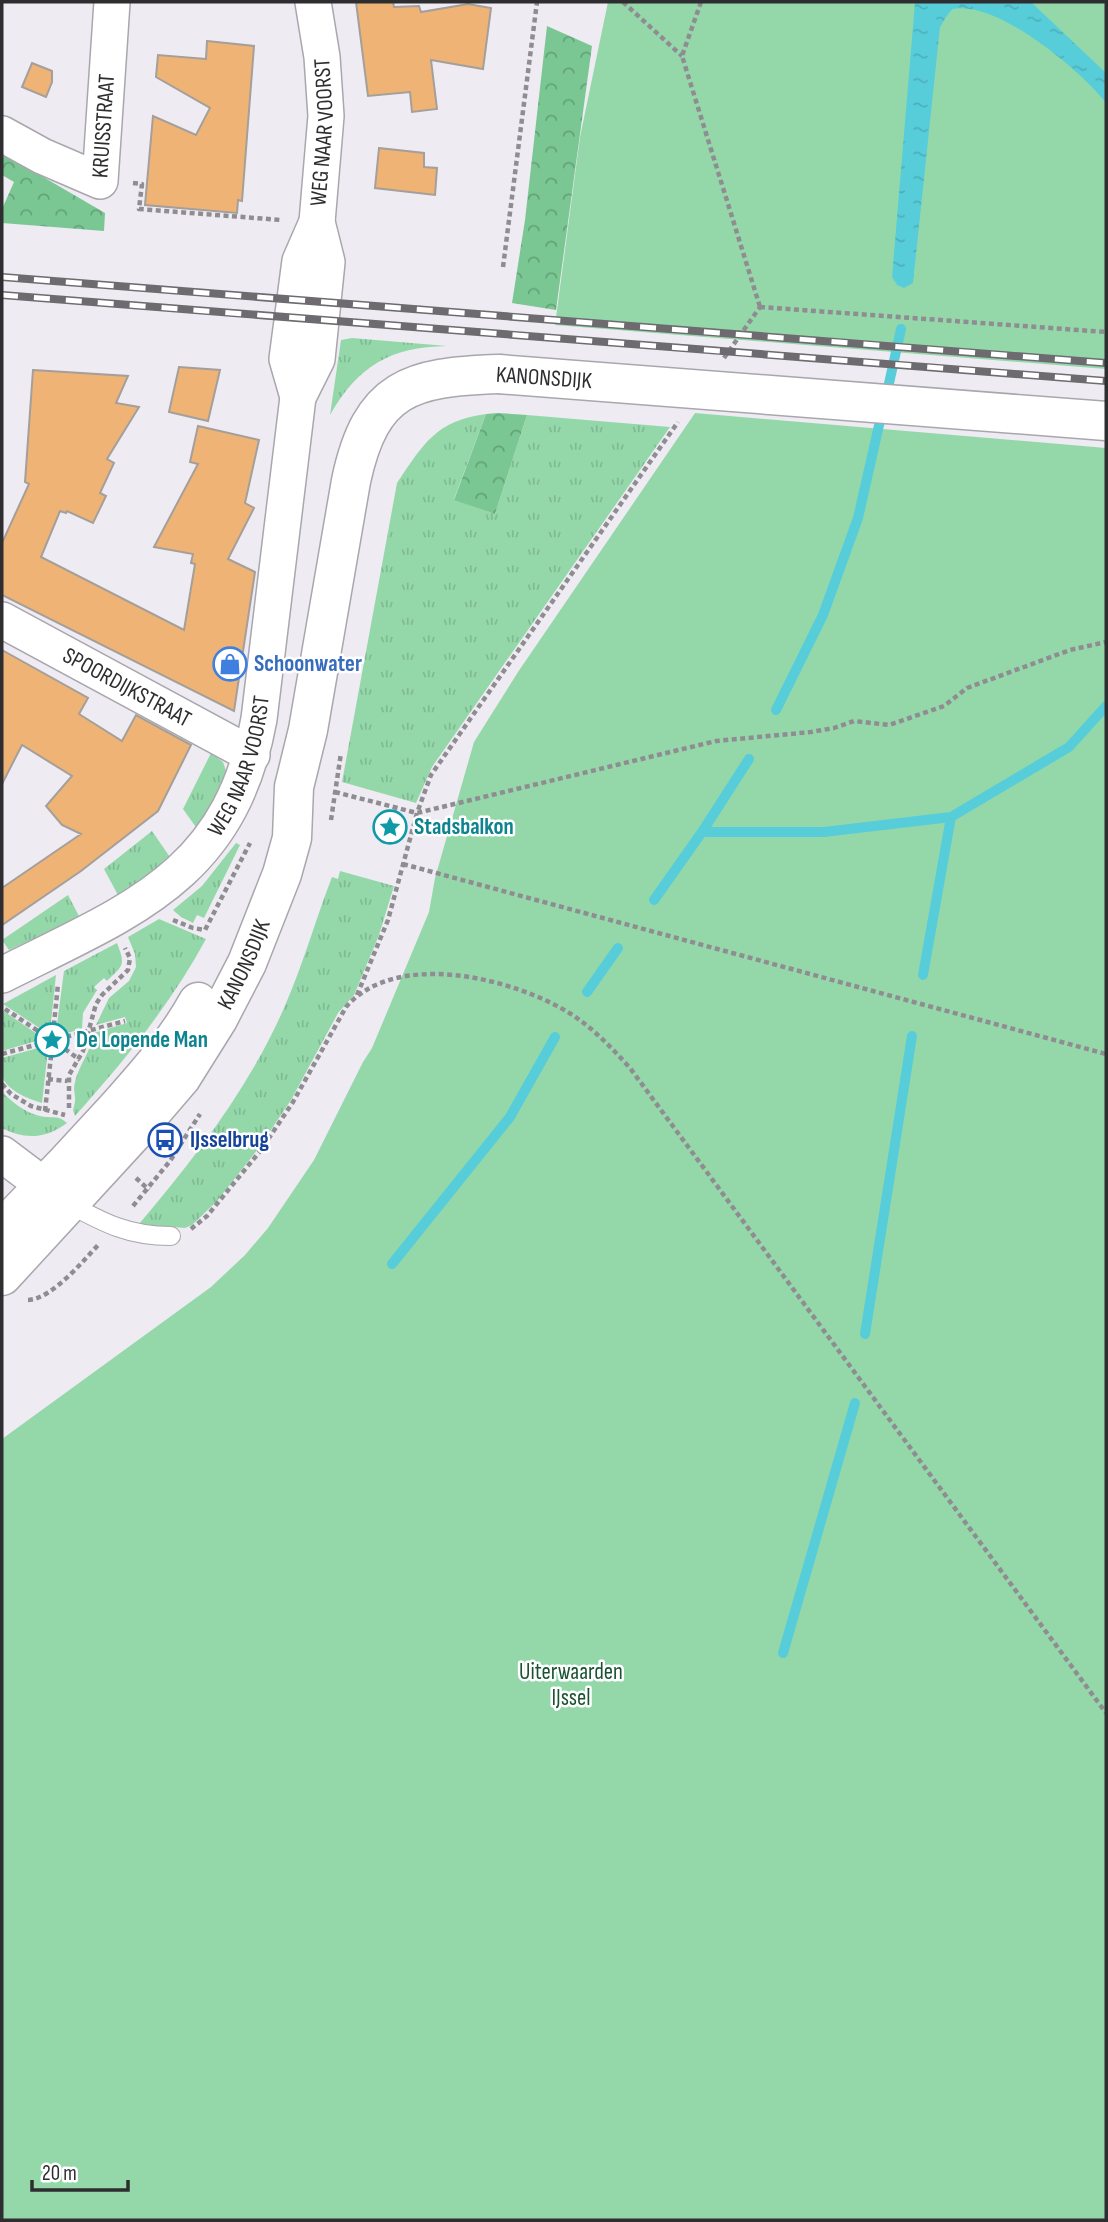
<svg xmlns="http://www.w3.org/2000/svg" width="1108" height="2222" viewBox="0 0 1108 2222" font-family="'Sofia Sans Condensed',sans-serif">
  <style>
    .grass { fill: url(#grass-tufts) }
    .forest { fill: url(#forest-crowns) }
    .park { fill: #94d8aa }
    .water { fill: url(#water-ripples) }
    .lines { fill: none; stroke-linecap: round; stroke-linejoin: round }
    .stream { stroke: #58cdda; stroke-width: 10 }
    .building { fill: #efb475; stroke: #a49f9a; stroke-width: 2 }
    .lane-casing { stroke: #a9a7ad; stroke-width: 20 }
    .street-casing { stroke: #a9a7ad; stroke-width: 38 }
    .secondary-casing { stroke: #a9a7ad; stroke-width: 41 }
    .path { stroke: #8f8d92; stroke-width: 4.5; stroke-dasharray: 5 3.5; stroke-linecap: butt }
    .lane { stroke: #fff; stroke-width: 18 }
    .street { stroke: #fff; stroke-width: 35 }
    .secondary { stroke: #fff; stroke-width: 38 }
    .rail-casing { stroke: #6d6b70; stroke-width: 8 }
    .rail { stroke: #fff; stroke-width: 5; stroke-dasharray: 16; stroke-linecap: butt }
    .secondary-bridge-casing { stroke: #a9a7ad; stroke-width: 41; stroke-linecap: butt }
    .secondary-bridge { stroke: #fff; stroke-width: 38 }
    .labels { text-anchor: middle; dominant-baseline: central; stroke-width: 5; stroke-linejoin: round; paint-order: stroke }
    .street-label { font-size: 23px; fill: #2e2d30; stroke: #fff }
    .shop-label { font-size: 23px; font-weight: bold; fill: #366cbe; stroke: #fff; text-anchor: start }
    .culture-label { font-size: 23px; font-weight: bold; fill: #0d838f; stroke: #fff; text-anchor: start }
    .transit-label { font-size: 23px; font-weight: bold; fill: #164399; stroke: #fff; text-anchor: start }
    .park-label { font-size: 23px; fill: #1a5332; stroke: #fff }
  </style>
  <defs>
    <pattern id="grass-tufts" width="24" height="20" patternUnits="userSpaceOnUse" patternTransform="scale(1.75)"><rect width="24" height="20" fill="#94d8aa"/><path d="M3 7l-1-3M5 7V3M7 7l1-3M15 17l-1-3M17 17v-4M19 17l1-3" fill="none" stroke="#80ba93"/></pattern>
    <pattern id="forest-crowns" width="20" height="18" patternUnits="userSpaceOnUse" patternTransform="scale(1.75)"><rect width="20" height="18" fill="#7ac794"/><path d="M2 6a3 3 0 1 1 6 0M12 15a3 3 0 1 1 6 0" fill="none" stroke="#64a279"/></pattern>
    <pattern id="water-ripples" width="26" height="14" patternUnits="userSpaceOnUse" patternTransform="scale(1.75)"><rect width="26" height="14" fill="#58cdda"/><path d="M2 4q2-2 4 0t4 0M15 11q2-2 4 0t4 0" fill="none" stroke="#4db0bb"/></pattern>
  </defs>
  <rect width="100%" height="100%" fill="#eeebf2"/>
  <path class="grass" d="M 352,338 L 447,346 C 390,347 358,366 330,415 L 341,340 Z
    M 486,414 L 454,499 L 495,514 L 527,415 L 670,427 L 432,767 L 416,803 L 342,782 L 397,483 C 424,443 436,421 486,414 Z
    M 211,753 L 223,762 L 228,777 L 198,830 L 183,809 Z
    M 152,831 L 172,860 L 119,897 L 104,869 Z
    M 236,843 L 240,845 L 204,918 L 197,915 L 193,923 L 181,917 L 173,910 L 202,886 Z
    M 340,871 L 394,886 L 379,935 L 354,995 L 338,1013 L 291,1100 L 258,1149 L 217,1201 L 192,1225 L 185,1228 L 139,1224 C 195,1158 249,1088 284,1008 C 303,965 315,921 332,877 L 338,879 Z
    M 68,895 L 80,918 L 9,950 L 2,940 Z
    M 159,919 L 206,939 C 170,1005 125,1060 75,1116 L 73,1110 C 78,1095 72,1094 75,1082 C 79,1065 91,1051 94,1033 L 127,1023 L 125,1017 L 96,1025 L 109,998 L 129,981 L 136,967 L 135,954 L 128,937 Z
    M 117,943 C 126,966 123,965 107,981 L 104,978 L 94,987 L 97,990 L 83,1013 L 82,1029 L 59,1035 L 56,1032 L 64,971 Z
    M 56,975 L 50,1031 L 47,1033 L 3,1004 Z
    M 2,1010 L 43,1038 L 43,1039 L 2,1051 Z
    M 45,1046 L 48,1049 L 42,1103 C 29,1099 7,1091 2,1076 C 0,1071 2,1063 2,1058 Z
    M 2,1092 C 12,1102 26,1113 40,1116 C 52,1119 57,1114 67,1123 C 46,1139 24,1140 2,1128 Z"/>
  <path class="forest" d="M 547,26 L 592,46 L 556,310 L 512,303 L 525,220 Z
    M 2,153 L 105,213 L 104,231 L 2,223 L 2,209 L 14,182 L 2,175 Z
    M 498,413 L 527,415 L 495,514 L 454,500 L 486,414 Z"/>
  <path class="park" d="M 608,2 L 1106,2 L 1106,369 L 555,325 L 580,137 Z
    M 695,413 L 1106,448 L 1106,2220 L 2,2220 L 2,1439 L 211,1287 L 245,1255 L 268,1228 L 314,1160 L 363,1062 L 372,1048 L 429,912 L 435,878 L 474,742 L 518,672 Z"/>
  <path class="water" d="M 915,2 L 1031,2 L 1106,73 L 1106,103 C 1082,72 998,0 953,9 C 948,13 943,22 940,27 L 913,283 L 904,288 L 897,285 L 892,277 Z"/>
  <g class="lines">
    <path class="stream" d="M 886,397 L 901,329
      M 776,710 L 823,615 L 858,518 L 882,412
      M 702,832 L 824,832 L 951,817 L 1069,747 L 1106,706
      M 654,900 L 702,832 L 749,759
      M 923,975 L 951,817
      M 587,992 L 618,948
      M 392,1264 L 510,1117 L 555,1037
      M 865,1334 L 912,1036
      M 783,1653 L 855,1403"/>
  </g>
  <path class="building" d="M 356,2 L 393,2 L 394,7 L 419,6 L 421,12 L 468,4 L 491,8 L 483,69 L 431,60 L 437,109 L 412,112 L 410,92 L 368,96 Z
    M 207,41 L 254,46 L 242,201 L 238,200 L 237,213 L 145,205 L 153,116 L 196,135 L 210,108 L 156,77 L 158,55 L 206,59 Z
    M 32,63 L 52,71 L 52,82 L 46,97 L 22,87 Z
    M 379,148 L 424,153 L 424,167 L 437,168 L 435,195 L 375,188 Z
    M 179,367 L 220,370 L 208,421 L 169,412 Z
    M 33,370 L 128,376 L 116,403 L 139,407 L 107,459 L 114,463 L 100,493 L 106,496 L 93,523 L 67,511 L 66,513 L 60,511 L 41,557 L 184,630 L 195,564 L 191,563 L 193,554 L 154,547 L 198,464 L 190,462 L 198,426 L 259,440 L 245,503 L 254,508 L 228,559 L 255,572 L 234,711 L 2,595 L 2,543 L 29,484 L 25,482 Z
    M 2,650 L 88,698 L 79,714 L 122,741 L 136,715 L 191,745 L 158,811 L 81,871 L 2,925 L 2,888 L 81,834 L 62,825 L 46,806 L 72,776 L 22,745 L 2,784 Z"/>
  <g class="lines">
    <defs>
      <path id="lane" d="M 67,1203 C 104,1223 128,1236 171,1236"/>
      <g id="street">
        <path id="s1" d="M 2,134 L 42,156 L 100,181 L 112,2"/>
        <path id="s2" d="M 298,397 L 287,359 L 300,261 L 317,222 L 326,116 L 322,57 L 313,2"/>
        <path id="s3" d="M 2,620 L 252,755"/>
        <path id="s4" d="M 2,975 C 131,910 230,877 259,719 L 298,397 L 317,359 L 327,262 L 317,222"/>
        <path d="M 2,1154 L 67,1203"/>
      </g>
      <g id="secondary">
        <path d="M 2,1229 C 41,1190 79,1150 116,1109 C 146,1075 176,1042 198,1002"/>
        <path id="s5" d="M 2,1276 L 139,1127 L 181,1078 L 218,1019 L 247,963 L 282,874 L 292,838 L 294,787 L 308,730 L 351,481 C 371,387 410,377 499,374"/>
      </g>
    </defs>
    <use href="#lane" class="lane-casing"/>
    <use href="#street" class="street-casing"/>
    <use href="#secondary" class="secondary-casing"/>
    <path class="path" d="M 623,2 L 682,56
      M 701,2 L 682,56 L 760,307
      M 133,183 L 142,184 L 139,209 L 281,220
      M 503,267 L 537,2
      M 760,307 L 1106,332
      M 724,358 L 760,307
      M 335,792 L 417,813 L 716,741 L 811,732 L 834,728 L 854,721 L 889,725 L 944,706 L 967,688 L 1070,650 L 1106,642
      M 331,820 L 341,753
      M 403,864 L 1106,1054
      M 173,920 L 193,928 L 205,930 L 250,843
      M 357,995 L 388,920 L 417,813 L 431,775 L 678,422
      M 5,1009 L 47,1037
      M 53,1034 L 58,984
      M46 1041a6 6 0 1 1 12 0a6 6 0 1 1-12 0Z
      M 58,1039 L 125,1021
      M 58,1044 L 80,1060
      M 2,1054 L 46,1042
      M 48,1079 L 67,1081
      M 2,1084 L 11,1094 L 31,1106 L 65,1115
      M 69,1108 L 69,1075 L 83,1051 L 96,1004 L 102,995 L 128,970 L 130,958 L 125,948
      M 45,1111 L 52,1047
      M 136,1178 L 149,1190
      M 133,1206 L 170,1161 L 200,1114
      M 191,1229 L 207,1216 L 261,1150 L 293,1102 L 346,1007 C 396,949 514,978 571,1014 C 594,1029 611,1047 630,1068 L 1106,1713
      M 28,1300 C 52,1299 83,1261 99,1244"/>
    <use href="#lane" class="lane"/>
    <use href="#street" class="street"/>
    <use href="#secondary" class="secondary"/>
    <defs>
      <path id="rail" d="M 2,277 L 1106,363
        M 2,295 L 1106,381"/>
    </defs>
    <use href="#rail" class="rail-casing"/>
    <use href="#rail" class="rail"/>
    <defs>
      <path id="secondary-bridge" d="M 499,374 L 1106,421"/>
    </defs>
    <use href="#secondary-bridge" class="secondary-bridge-casing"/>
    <use href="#secondary-bridge" class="secondary-bridge"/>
  </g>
  <defs>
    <symbol id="shop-ring" viewBox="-11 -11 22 22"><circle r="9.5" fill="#fff" stroke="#3f7fe0" stroke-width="1.5"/><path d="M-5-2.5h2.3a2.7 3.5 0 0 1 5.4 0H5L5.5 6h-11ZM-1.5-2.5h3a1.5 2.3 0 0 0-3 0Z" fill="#3f7fe0"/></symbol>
    <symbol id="sight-ring" viewBox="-11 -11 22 22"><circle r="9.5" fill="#fff" stroke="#0f9aa8" stroke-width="1.5"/><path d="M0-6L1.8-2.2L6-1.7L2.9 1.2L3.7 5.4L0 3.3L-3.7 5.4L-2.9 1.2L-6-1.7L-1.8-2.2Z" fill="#0f9aa8"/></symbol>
    <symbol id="bus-ring" viewBox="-11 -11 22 22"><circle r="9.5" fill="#fff" stroke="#1a4fb4" stroke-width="1.5"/><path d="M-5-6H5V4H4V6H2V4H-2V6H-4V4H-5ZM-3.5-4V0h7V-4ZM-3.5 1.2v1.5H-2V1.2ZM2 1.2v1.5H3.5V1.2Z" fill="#1a4fb4"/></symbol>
  </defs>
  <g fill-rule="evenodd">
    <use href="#shop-ring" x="211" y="645" width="38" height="38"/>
    <use href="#sight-ring" x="371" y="808" width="38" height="38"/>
    <use href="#sight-ring" x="33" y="1021" width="38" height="38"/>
    <use href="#bus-ring" x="146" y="1121" width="38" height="38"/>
  </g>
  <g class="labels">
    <g class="street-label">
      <text stroke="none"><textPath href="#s1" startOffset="164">KRUISSTRAAT</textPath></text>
      <text stroke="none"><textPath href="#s2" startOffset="271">WEG NAAR VOORST</textPath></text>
      <text transform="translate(544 378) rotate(4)">KANONSDIJK</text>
      <text stroke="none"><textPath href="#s3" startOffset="142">SPOORDIJKSTRAAT</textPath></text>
      <text stroke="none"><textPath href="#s4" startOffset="331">WEG NAAR VOORST</textPath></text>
      <text stroke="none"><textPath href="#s5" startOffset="397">KANONSDIJK</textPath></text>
    </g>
    <g class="shop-label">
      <text x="254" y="664">Schoonwater</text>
    </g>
    <g class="culture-label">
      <text x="414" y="827">Stadsbalkon</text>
      <text x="76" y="1040">De Lopende Man</text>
    </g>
    <g class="transit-label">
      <text x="190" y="1140">IJsselbrug</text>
    </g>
    <g class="park-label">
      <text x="571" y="1672">Uiterwaarden<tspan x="571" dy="26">IJssel</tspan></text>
    </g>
  </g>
  <rect width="1108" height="2222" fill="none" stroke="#2e2d30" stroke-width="7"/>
  <path d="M32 2180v10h96v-10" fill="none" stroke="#2e2d30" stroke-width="3.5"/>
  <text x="42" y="2180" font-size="21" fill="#2e2d30" stroke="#ffffff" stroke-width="5" paint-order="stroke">20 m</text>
</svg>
